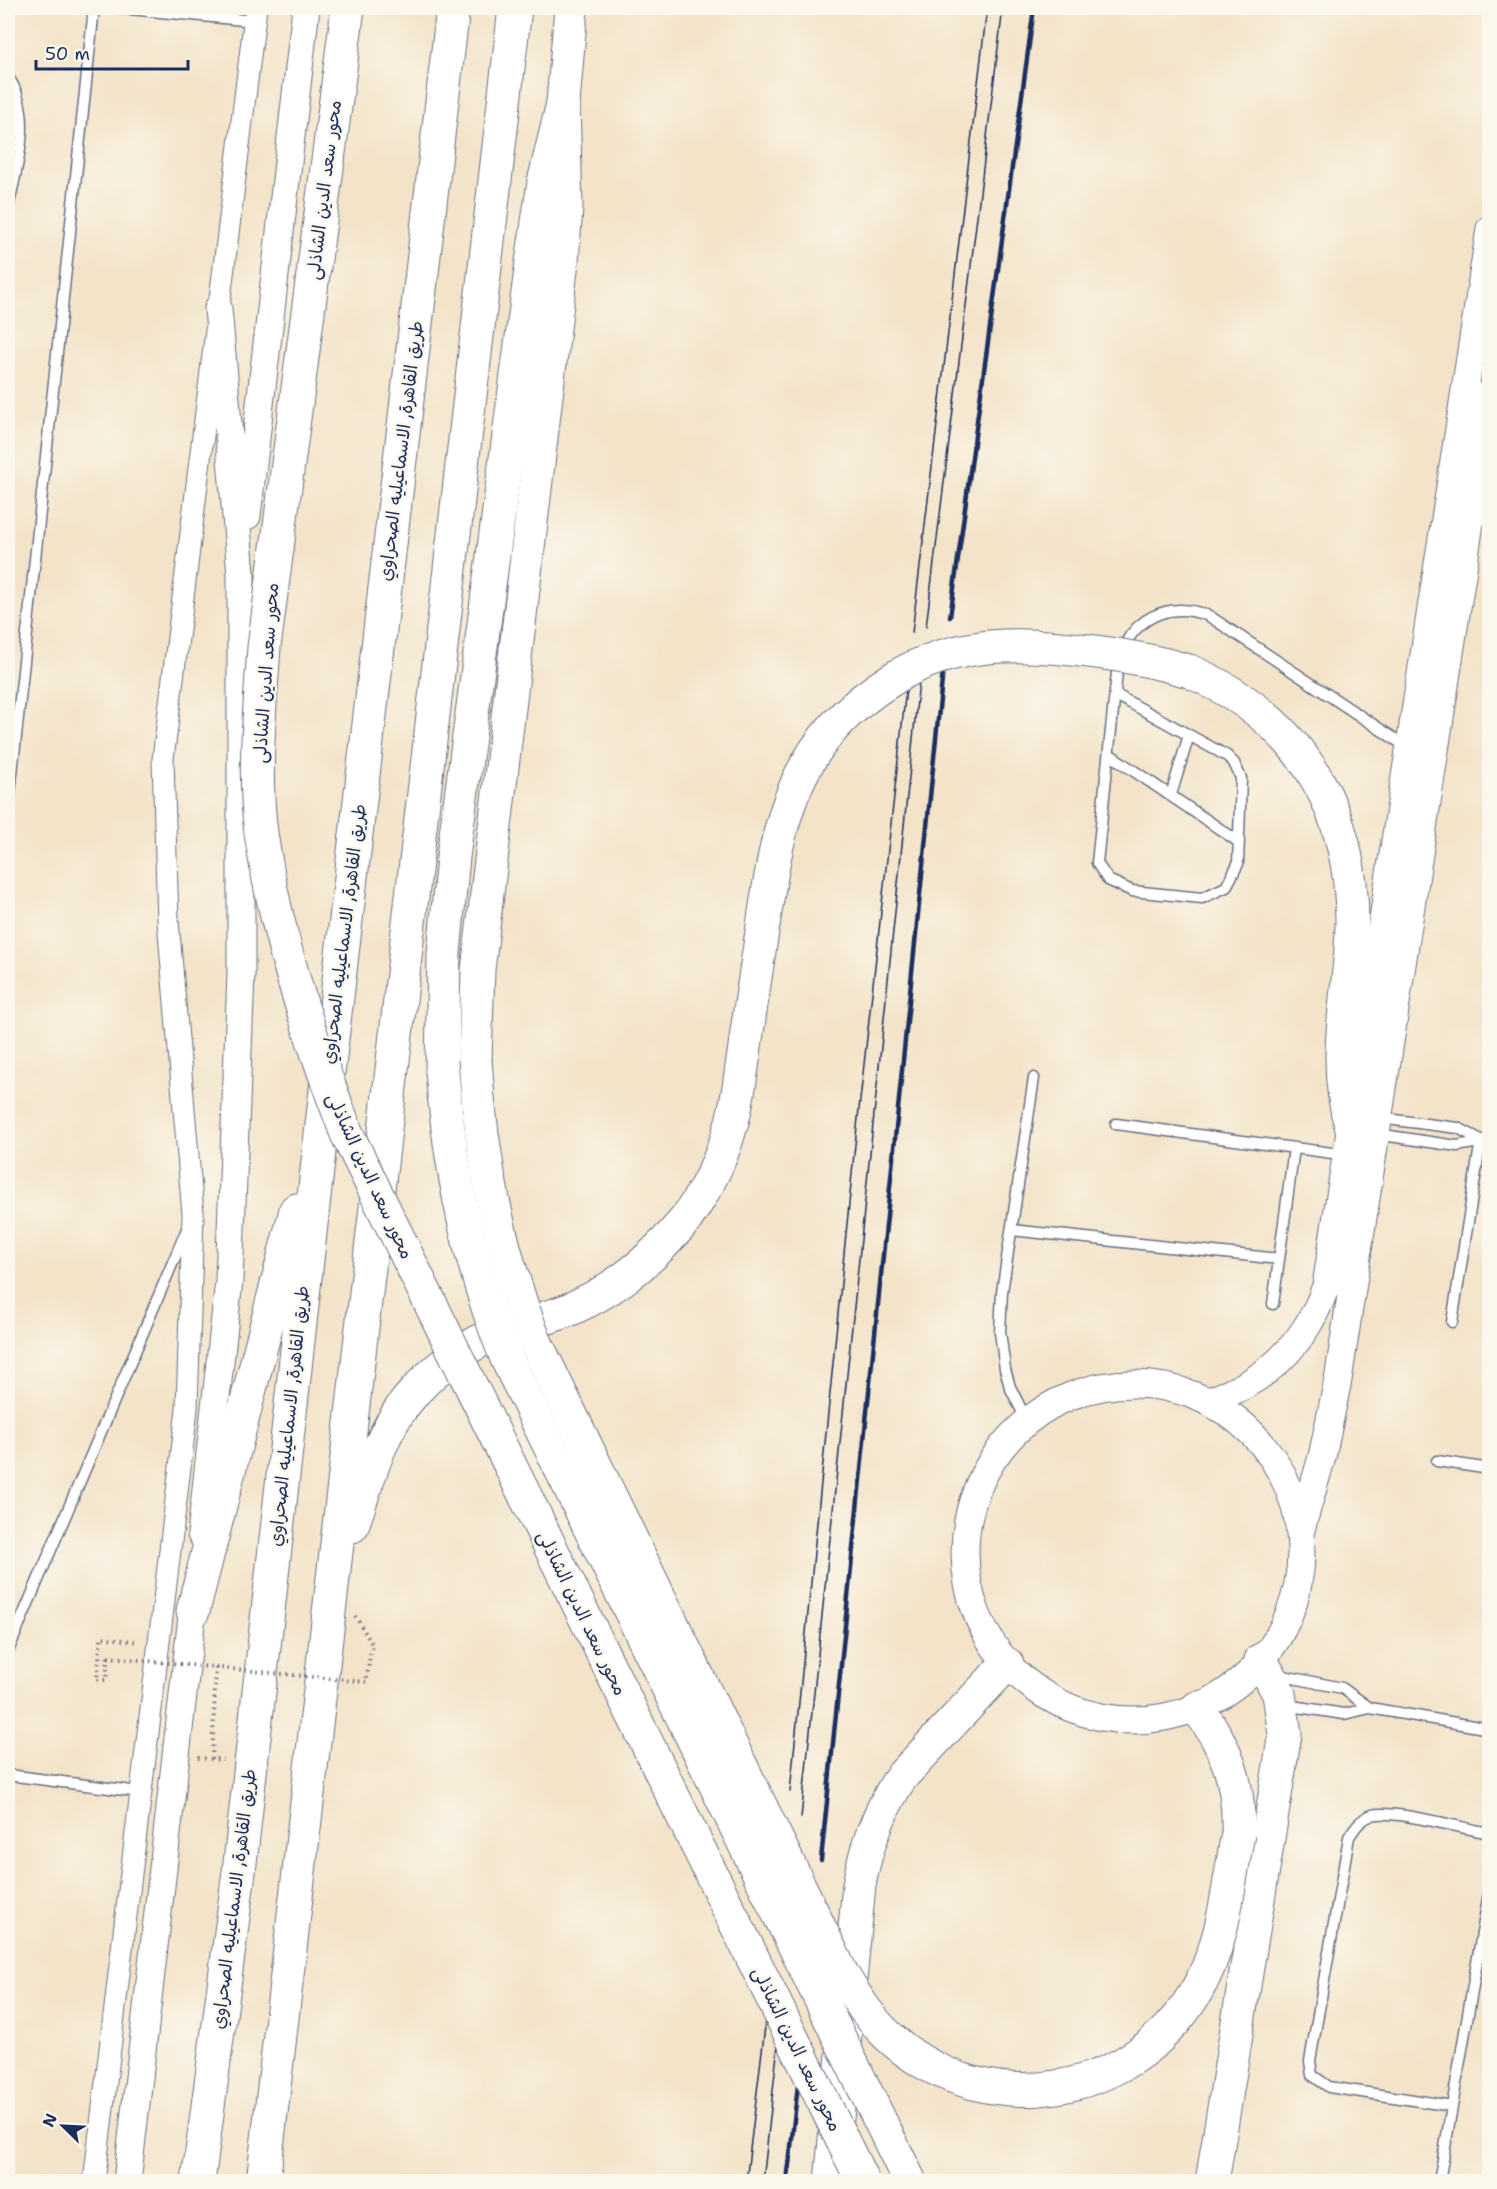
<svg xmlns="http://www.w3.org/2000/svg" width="1497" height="2189" viewBox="0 0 1497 2189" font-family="'Shantell Sans','Playpen Sans Arabic',sans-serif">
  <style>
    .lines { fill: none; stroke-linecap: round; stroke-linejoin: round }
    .service-casing { stroke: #676e83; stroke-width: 13 }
    .minor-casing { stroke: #676e83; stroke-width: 23 }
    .tertiary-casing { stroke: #676e83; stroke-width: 29 }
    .trunk-casing { stroke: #676e83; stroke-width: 35 }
    .motorway-casing { stroke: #676e83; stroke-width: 35 }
    .path { stroke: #676e83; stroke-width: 4; stroke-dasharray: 1.5 4.5; stroke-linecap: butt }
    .service { stroke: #fff; stroke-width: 10 }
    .minor { stroke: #fff; stroke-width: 21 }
    .tertiary { stroke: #fff; stroke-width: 27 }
    .trunk { stroke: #fff; stroke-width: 33 }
    .motorway { stroke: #fff; stroke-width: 33 }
    .tram { stroke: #1b2f5e; stroke-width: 1.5 }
    .rail { stroke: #1b2f5e; stroke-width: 4.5 }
    .trunk-bridge-casing { stroke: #676e83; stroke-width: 35; stroke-linecap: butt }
    .motorway-bridge-casing { stroke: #676e83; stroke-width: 35; stroke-linecap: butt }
    .path-bridge { stroke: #676e83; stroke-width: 4; stroke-dasharray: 1.5 4.5; stroke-linecap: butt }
    .trunk-bridge { stroke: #fff; stroke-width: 33 }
    .motorway-bridge { stroke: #fff; stroke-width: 33 }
    .labels { text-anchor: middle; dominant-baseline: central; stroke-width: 5; stroke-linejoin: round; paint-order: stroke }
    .street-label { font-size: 18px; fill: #1b2f5e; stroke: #fbf7ec }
  </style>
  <rect width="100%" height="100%" fill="#fbf7ec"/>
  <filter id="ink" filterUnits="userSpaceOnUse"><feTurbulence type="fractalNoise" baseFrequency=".0167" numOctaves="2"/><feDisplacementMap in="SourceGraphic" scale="12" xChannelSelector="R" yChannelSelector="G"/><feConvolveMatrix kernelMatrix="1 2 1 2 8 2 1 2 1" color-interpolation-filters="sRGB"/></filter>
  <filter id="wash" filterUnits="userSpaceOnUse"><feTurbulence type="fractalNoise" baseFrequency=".008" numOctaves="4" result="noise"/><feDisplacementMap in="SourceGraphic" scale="24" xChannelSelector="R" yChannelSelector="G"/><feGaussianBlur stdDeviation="1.35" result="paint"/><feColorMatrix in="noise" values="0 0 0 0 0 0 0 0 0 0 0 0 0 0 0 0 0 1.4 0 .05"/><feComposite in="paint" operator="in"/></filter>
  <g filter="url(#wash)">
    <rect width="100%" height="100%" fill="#f3e3c8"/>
  </g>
  <g filter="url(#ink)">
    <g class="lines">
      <defs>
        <path id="service" d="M 119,8 L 254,21
          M 8,77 C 35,116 16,166 8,209
          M 1116,695 L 1227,756 L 1234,763 L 1241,778 L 1238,864 L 1226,887 L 1202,898 L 1132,891 L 1108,880 L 1097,863 L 1118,663 C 1129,620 1167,599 1209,616 L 1407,747
          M 1109,754 L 1239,842
          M 1171,795 L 1189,735
          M 8,811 L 94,8
          M 1379,1118 L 1458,1128 L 1481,1140
          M 1116,1124 L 1347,1155
          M 1376,1134 L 1457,1146 L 1490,1140
          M 1012,1230 L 1279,1259
          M 1273,1304 L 1294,1148
          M 1452,1322 L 1481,1140
          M 1027,1421 L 1010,1387 L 1005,1369 L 1000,1332 L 1002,1292 L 1034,1078
          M 1437,1461 L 1490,1469
          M 8,1651 L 187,1229
          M 1274,1674 L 1342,1688 L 1370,1708 L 1490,1729
          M 1285,1705 L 1344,1714 L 1370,1708
          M 8,1775 L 140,1792
          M 1452,2106 L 1329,2087 L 1312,2075 L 1310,2061 L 1349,1837 C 1355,1827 1361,1819 1372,1815 C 1393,1809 1465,1829 1490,1833
          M 1439,2182 L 1490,1887"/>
        <path id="minor" d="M 94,2182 L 187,1409 L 193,1214 L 168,921 L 163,759 L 256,8"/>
        <path id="tertiary" d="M 247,516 L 306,8
          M965 1552a168 168 0 1 1 336 0a168 168 0 1 1-336 0Z
          M 1208,1401 C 1267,1382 1306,1344 1326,1286 L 1490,229
          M 1300,1533 L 1322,1457 L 1338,1380 L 1490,393
          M 201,1534 L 229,1281 L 241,974 L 241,574 L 218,308
          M 127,2182 L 195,1590"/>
        <path id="trunk" d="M 1189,671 C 1308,722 1360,821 1351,949 C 1346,1011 1333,1068 1352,1129
          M 475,1059 L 478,970 L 562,261 L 566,208 L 563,103 L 571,8
          M 352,1526 C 367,1484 378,1437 406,1402 C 433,1368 468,1343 508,1329 C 532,1321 555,1317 577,1306 C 621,1286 656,1255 686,1219
          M 193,1611 L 296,1210
          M 1197,1708 C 1227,1746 1240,1784 1238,1833
          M 198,2182 L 239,1872 L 323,1116 L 453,8
          M 263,2182 L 515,8"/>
        <path id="motorway" d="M 442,1071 L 444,953 L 453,857 L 532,262 L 544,182 L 563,103
          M 831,2182 L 859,1885 C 866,1845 879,1811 901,1777 L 1007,1664
          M 1212,2182 L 1285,1734 L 1279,1694 L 1261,1660"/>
      </defs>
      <use href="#service" class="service-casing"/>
      <use href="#minor" class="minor-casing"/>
      <use href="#tertiary" class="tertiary-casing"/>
      <use href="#trunk" class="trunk-casing"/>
      <use href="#motorway" class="motorway-casing"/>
      <path class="path" d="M 355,1616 L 372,1644 L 366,1682
        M 108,1657 L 106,1680 L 97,1680 L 101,1637 L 139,1642
        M 198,1758 L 226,1760
        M 212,1759 L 216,1667"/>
      <use href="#service" class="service"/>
      <use href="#minor" class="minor"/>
      <use href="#tertiary" class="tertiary"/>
      <use href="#trunk" class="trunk"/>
      <use href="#motorway" class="motorway"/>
      <path class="tram" d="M 926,627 L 1003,8
        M 912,633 L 987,8
        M 790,1792 L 854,1154 L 906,689
        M 801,1818 L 919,681
        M 746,2182 L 767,2010
        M 763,2182 L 779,2035"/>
      <path class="rail" d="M 950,617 L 1034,8
        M 821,1860 L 943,670
        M 787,2182 L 799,2076"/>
      <defs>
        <path id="trunk-bridge" d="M 475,1059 C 481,1157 498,1247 534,1339 L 842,1974 C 857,1999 873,2024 895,2042 C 988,2121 1130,2099 1194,1995 C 1224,1947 1228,1887 1238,1833
          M 686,1219 C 706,1190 722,1160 731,1125 C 738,1102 740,1078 744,1054 C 750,1009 757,964 764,919 C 780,813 795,739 894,678 C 957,639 1026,642 1096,652 C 1128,656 1158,662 1189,671"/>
        <path id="motorway-bridge" d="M 348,8 L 264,647 C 260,708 253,772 261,833 C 276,937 310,1037 347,1134 L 863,2182
          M 442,1071 C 450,1171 469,1266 507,1359 L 910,2182"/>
      </defs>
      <use href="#trunk-bridge" class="trunk-bridge-casing"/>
      <use href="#motorway-bridge" class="motorway-bridge-casing"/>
      <path class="path-bridge" d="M 108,1657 L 366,1682"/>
      <use href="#trunk-bridge" class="trunk-bridge"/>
      <use href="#motorway-bridge" class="motorway-bridge"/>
    </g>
  </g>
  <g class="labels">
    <g class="street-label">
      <text transform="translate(324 190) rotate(-83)">محور سعد الدين الشاذلى</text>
      <text transform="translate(401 451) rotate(-83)">طريق القاهرة, الاسماعيليه الصحراوي</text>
      <text transform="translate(266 673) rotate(-86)">محور سعد الدين الشاذلى</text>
      <text transform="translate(344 934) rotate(-83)">طريق القاهرة, الاسماعيليه الصحراوي</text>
      <text transform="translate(370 1176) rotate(65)">محور سعد الدين الشاذلى</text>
      <text transform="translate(289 1416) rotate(-84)">طريق القاهرة, الاسماعيليه الصحراوي</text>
      <text transform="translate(582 1613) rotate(64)">محور سعد الدين الشاذلى</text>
      <text transform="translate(234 1899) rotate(-83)">طريق القاهرة, الاسماعيليه الصحراوي</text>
      <text transform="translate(797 2049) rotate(64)">محور سعد الدين الشاذلى</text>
    </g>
  </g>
  <rect width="1497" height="2189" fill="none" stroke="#fbf7ec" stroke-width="30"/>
  <g transform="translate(63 2126) rotate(294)" stroke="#fbf7ec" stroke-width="4.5" paint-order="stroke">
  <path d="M0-4.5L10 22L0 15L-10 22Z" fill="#1b2f5e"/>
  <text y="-9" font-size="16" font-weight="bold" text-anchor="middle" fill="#1b2f5e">N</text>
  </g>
  <path d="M36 60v9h152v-9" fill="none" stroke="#1b2f5e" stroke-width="3"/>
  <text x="45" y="60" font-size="18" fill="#1b2f5e" stroke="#fbf7ec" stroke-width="4.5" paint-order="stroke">50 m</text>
</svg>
